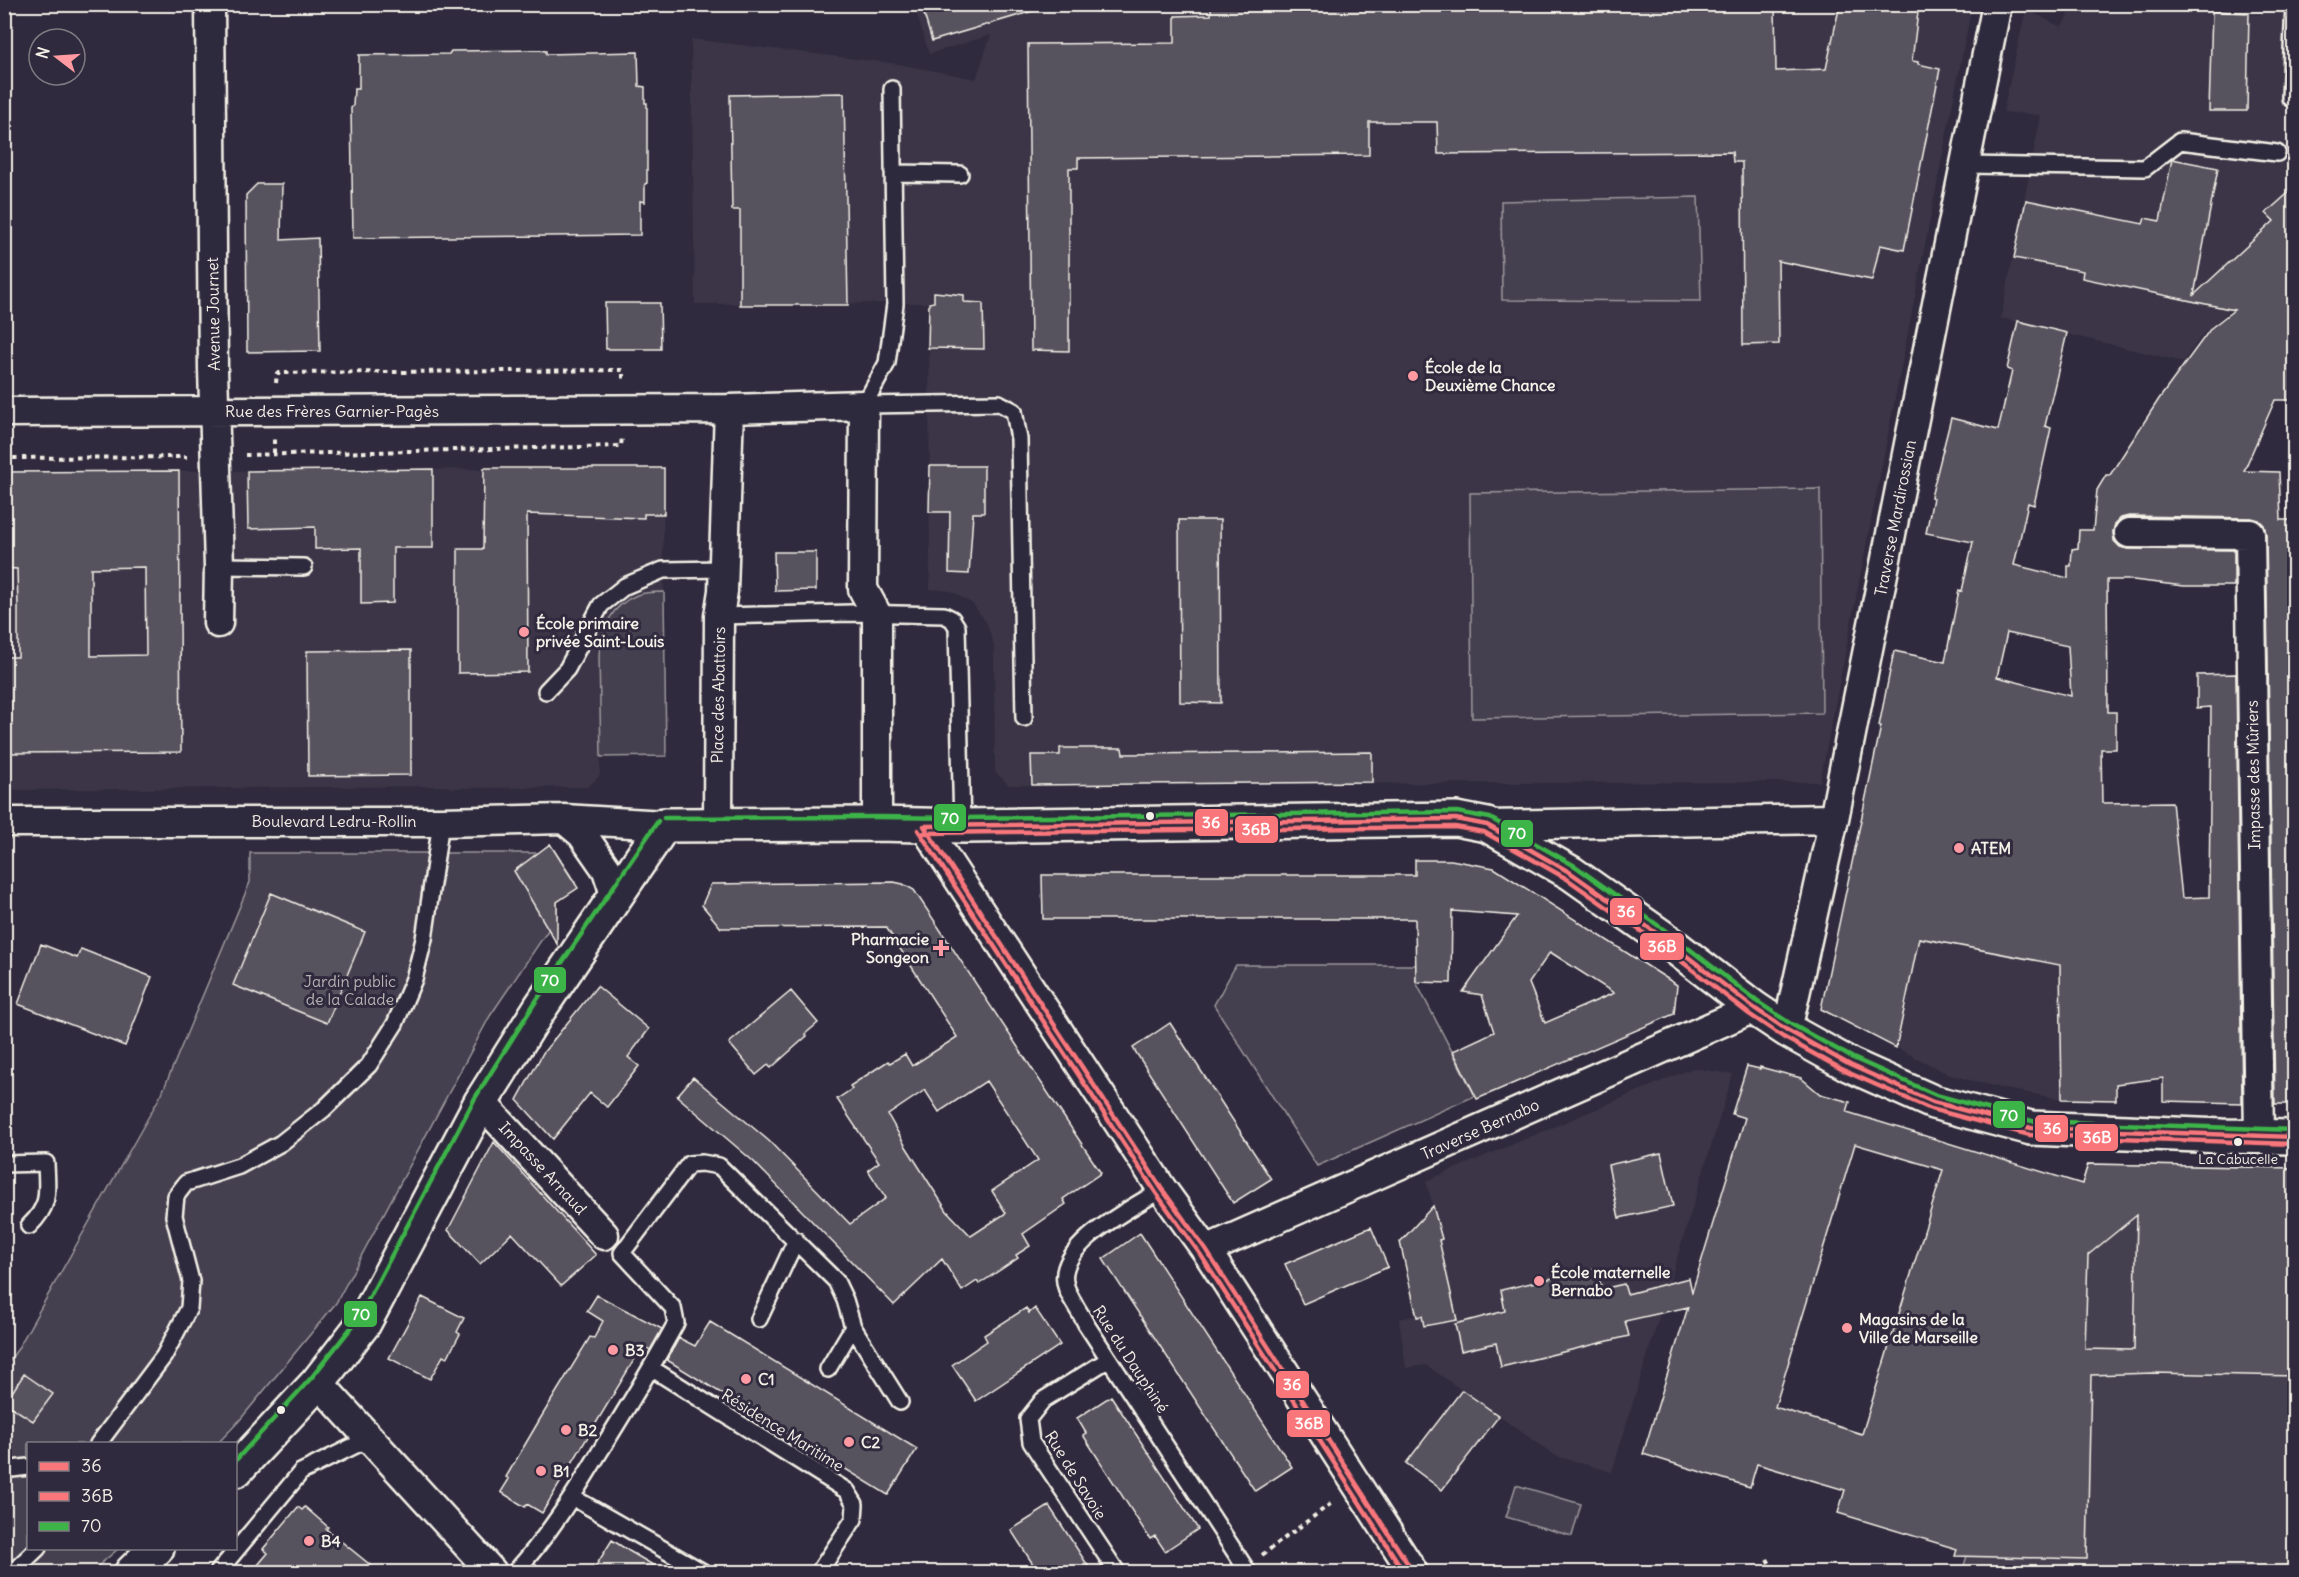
<svg xmlns="http://www.w3.org/2000/svg" width="2299" height="1577" viewBox="0 0 2299 1577" font-family="Delius,sans-serif">
  <style>
    .built { fill: #3b3647 }
    .green { fill: #454050; stroke: #9c989c; stroke-width: 1.5 }
    .building { fill: #56525f; stroke: #f4f1e8; stroke-width: 1.5; fill-rule: evenodd }
    .lines { fill: none; stroke-linecap: round; stroke-linejoin: round }
    .service-casing { stroke: #f4f1e8; stroke-width: 20 }
    .minor-casing { stroke: #f4f1e8; stroke-width: 33 }
    .tertiary-casing { stroke: #f4f1e8; stroke-width: 38 }
    .path { stroke: #f4f1e8; stroke-width: 4; stroke-dasharray: 4.5 4.5; stroke-linecap: butt }
    .service { stroke: #2f2a3d; stroke-width: 15 }
    .minor { stroke: #2f2a3d; stroke-width: 28 }
    .tertiary { stroke: #2f2a3d; stroke-width: 33 }
    .bus-1-casing { stroke: #2f2a3d; stroke-width: 9 }
    .bus-2-casing { stroke: #2f2a3d; stroke-width: 9 }
    .bus-3-casing { stroke: #2f2a3d; stroke-width: 9 }
    .bus-1 { stroke: #f9777b; stroke-width: 4.5 }
    .bus-2 { stroke: #f9777b; stroke-width: 4.5 }
    .bus-3 { stroke: #3db448; stroke-width: 4.5 }
    .poi-dot { fill: #ff9aa2; stroke: #2f2a3d; stroke-width: 2 }
    .bus-dot { fill: #f4f1e8; stroke: #2f2a3d; stroke-width: 2 }
    .labels { text-anchor: middle; dominant-baseline: central; stroke-width: 6; stroke-linejoin: round; paint-order: stroke }
    .bus-label { font-size: 14px; fill: #f4f1e8; stroke: #2f2a3d }
    .street-label { font-size: 16px; fill: #f4f1e8; stroke: #2f2a3d }
    .poi-label { font-size: 16px; font-weight: bold; fill: #f4f1e8; stroke: #2f2a3d; text-anchor: start }
    .park-label { font-size: 16px; fill: #b7b3b3; stroke: #2f2a3d }
    .line-badge { stroke: #2f2a3d; stroke-width: 2 }
    .badge-label { font-size: 16px; text-anchor: middle; font-weight: bold; fill: #fff }
  </style>
  <rect width="100%" height="100%" fill="#2f2a3d"/>
  <filter id="ink" filterUnits="userSpaceOnUse"><feTurbulence type="fractalNoise" baseFrequency=".0167" numOctaves="2"/><feDisplacementMap in="SourceGraphic" scale="12" xChannelSelector="R" yChannelSelector="G"/><feConvolveMatrix kernelMatrix="1 2 1 2 8 2 1 2 1" color-interpolation-filters="sRGB"/></filter>
  <g filter="url(#ink)">
    <path class="built" d="M 914,5 L 1972,5 L 1820,782 L 1009,785 L 995,772 L 994,645 L 986,622 L 973,604 L 951,591 L 930,589 L 929,303 L 695,304 L 691,39 L 898,64 L 976,79 L 991,35 L 929,54 Z
      M 2075,5 L 2124,5 L 2260,15 L 2262,5 L 2294,5 L 2294,253 L 2204,333 L 2183,362 L 2001,318 L 2041,115 L 2003,112 L 2026,9 L 2061,27 Z
      M 664,468 L 663,570 L 664,592 L 638,594 L 625,602 L 614,612 L 601,639 L 600,775 L 588,787 L 452,788 L 446,786 L 5,790 L 4,472 Z
      M 1880,726 L 2068,776 L 2062,1099 L 2005,1089 L 1950,1075 L 1821,1009 Z
      M 1693,1068 L 1733,1074 L 1612,1472 L 1556,1456 L 1426,1365 L 1406,1368 L 1399,1319 L 1417,1315 L 1401,1248 L 1410,1232 L 1433,1206 L 1426,1181 Z"/>
    <path class="green" d="M 1698,197 L 1701,301 L 1502,300 L 1501,201 Z
      M 1820,489 L 1822,713 L 1472,718 L 1470,493 Z
      M 664,592 L 666,756 L 601,757 L 599,655 C 601,630 611,605 637,595 C 644,592 656,592 664,592 Z
      M 550,844 L 575,882 L 575,888 L 557,902 L 557,917 L 490,1016 L 336,1303 L 239,1421 L 218,1443 L 28,1444 L 28,1548 L 118,1549 L 91,1572 L 5,1572 L 5,1367 L 17,1350 L 162,1093 L 250,882 L 250,853 L 539,853 Z
      M 1236,965 L 1416,965 L 1416,982 L 1475,1096 L 1317,1166 L 1214,1005 Z
      M 2088,1164 L 2294,1168 L 2294,1572 L 1962,1572 Z
      M 1516,1485 L 1581,1504 L 1572,1536 L 1506,1517 Z"/>
    <path class="building" d="M 921,4 L 1032,4 L 1033,11 L 932,41 Z
      M 1211,4 L 1775,4 L 1776,71 L 1826,69 L 1840,4 L 1919,4 L 1912,61 L 1918,62 L 1918,64 L 1940,69 L 1904,250 L 1880,245 L 1872,280 L 1778,261 L 1779,344 L 1743,345 L 1742,162 L 1733,162 L 1732,152 L 1438,154 L 1437,122 L 1369,122 L 1369,155 L 1078,158 L 1078,168 L 1069,168 L 1069,351 L 1031,350 L 1028,44 L 1175,43 L 1175,16 L 1211,15 Z
      M 2212,11 L 2249,13 L 2247,111 L 2209,111 Z
      M 538,50 L 546,51 L 546,54 L 638,52 L 639,86 L 645,87 L 645,103 L 647,103 L 647,183 L 645,184 L 645,202 L 640,201 L 640,235 L 353,238 L 351,108 L 353,106 L 354,89 L 359,89 L 359,55 L 449,54 L 451,51 Z
      M 844,93 L 848,305 L 740,305 L 740,210 L 732,210 L 730,95 Z
      M 2172,159 L 2218,168 L 2194,295 L 2274,221 L 2266,213 L 2295,187 L 2295,400 L 2275,400 L 2244,471 L 2279,472 L 2281,520 L 2295,520 L 2295,1104 L 2275,1104 L 2266,534 L 2264,525 L 2259,520 L 2251,518 L 2129,516 L 2121,518 L 2115,524 L 2113,532 L 2114,541 L 2120,547 L 2128,549 L 2234,550 L 2234,586 L 2184,586 L 2133,580 L 2107,580 L 2108,712 L 2116,712 L 2116,749 L 2101,749 L 2102,803 L 2172,802 L 2182,898 L 2209,897 L 2211,707 L 2197,708 L 2197,675 L 2236,674 L 2242,1103 L 2163,1101 L 2163,1078 L 2116,1084 L 2116,1100 L 2062,1099 L 2060,965 L 1919,938 L 1896,1048 L 1821,1009 L 1881,726 L 1879,726 L 1894,651 L 1945,662 L 1959,590 L 1962,591 L 1973,542 L 1926,533 L 1933,498 L 1931,497 L 1951,418 L 1998,430 L 2012,371 L 2007,369 L 2018,321 L 2067,333 L 2045,426 L 2051,428 L 2034,505 L 2028,503 L 2014,565 L 2068,578 L 2068,566 L 2071,566 L 2072,549 L 2078,548 L 2079,530 L 2093,530 L 2097,490 L 2106,475 L 2110,475 L 2159,399 L 2211,328 L 2234,310 L 2082,278 L 2083,271 L 2014,258 L 2026,200 L 2143,224 L 2145,218 L 2160,221 ZM 2007,633 L 2068,646 L 2071,696 L 1997,677 Z
      M 257,184 L 282,184 L 281,240 L 318,238 L 320,351 L 247,352 L 246,195 Z
      M 934,292 L 964,295 L 964,302 L 983,303 L 984,349 L 928,348 L 929,303 L 934,302 Z
      M 605,303 L 660,303 L 661,349 L 606,349 Z
      M 930,466 L 984,466 L 984,513 L 973,513 L 969,574 L 949,573 L 950,512 L 929,512 Z
      M 484,468 L 664,468 L 664,514 L 644,514 L 644,518 L 527,514 L 528,672 L 458,673 L 458,549 L 483,549 Z
      M 433,469 L 433,548 L 393,548 L 393,603 L 361,604 L 361,548 L 315,549 L 315,527 L 248,529 L 247,471 Z
      M 179,471 L 181,752 L 4,753 L 4,657 L 18,657 L 18,607 L 17,569 L 4,568 L 4,472 ZM 145,567 L 146,655 L 91,656 L 91,568 Z
      M 1179,520 L 1220,520 L 1221,703 L 1180,702 Z
      M 774,552 L 816,552 L 816,590 L 775,591 Z
      M 411,650 L 411,775 L 308,776 L 307,651 Z
      M 1060,748 L 1122,748 L 1123,754 L 1372,752 L 1372,782 L 1032,785 L 1031,755 L 1060,755 Z
      M 550,844 L 578,888 L 557,902 L 557,944 L 514,871 Z
      M 1415,860 L 1451,860 L 1494,868 L 1677,985 L 1674,1014 L 1477,1099 L 1453,1051 L 1494,1032 L 1482,995 L 1463,992 L 1517,916 L 1452,911 L 1451,983 L 1416,982 L 1415,919 L 1043,919 L 1042,875 L 1415,875 ZM 1550,952 L 1614,993 L 1545,1023 L 1529,983 Z
      M 894,882 L 903,884 L 914,890 L 1101,1173 L 1063,1199 L 1066,1204 L 1023,1234 L 1030,1246 L 1016,1255 L 1018,1258 L 979,1284 L 977,1281 L 962,1291 L 942,1259 L 894,1305 L 753,1161 L 677,1096 L 693,1077 L 769,1141 L 850,1224 L 886,1198 L 868,1170 L 879,1162 L 837,1099 L 852,1089 L 850,1086 L 888,1061 L 890,1063 L 905,1054 L 912,1066 L 957,1037 L 886,927 L 721,928 L 702,905 L 711,884 ZM 986,1081 L 1038,1160 L 992,1191 L 1006,1213 L 971,1236 L 947,1211 L 905,1145 L 888,1115 L 925,1090 L 939,1112 Z
      M 271,893 L 365,932 L 327,1023 L 233,985 Z
      M 41,944 L 77,958 L 81,949 L 152,977 L 125,1046 L 18,1004 Z
      M 597,986 L 649,1029 L 628,1057 L 639,1066 L 607,1107 L 590,1093 L 553,1139 L 517,1100 L 543,1053 Z
      M 791,991 L 818,1023 L 805,1034 L 807,1036 L 771,1068 L 768,1065 L 756,1075 L 729,1043 Z
      M 1170,1023 L 1271,1179 L 1233,1203 L 1133,1048 Z
      M 1747,1066 L 1760,1069 L 1760,1067 L 1801,1078 L 1820,1094 L 1850,1102 L 1847,1112 L 2082,1184 L 2088,1164 L 2295,1168 L 2295,1376 L 2153,1373 L 2091,1375 L 2087,1559 L 1955,1556 L 1957,1549 L 1838,1513 L 1845,1490 L 1757,1464 L 1750,1487 L 1643,1454 L 1688,1307 L 1625,1321 L 1629,1336 L 1501,1367 L 1496,1343 L 1461,1351 L 1455,1324 L 1505,1311 L 1501,1290 L 1596,1268 L 1602,1289 L 1624,1284 L 1627,1294 L 1689,1278 L 1692,1292 L 1745,1118 L 1732,1114 ZM 1855,1144 L 1943,1170 L 1862,1434 L 1775,1407 ZM 2137,1215 L 2134,1350 L 2085,1349 L 2088,1255 Z
      M 494,1142 L 596,1255 L 561,1286 L 512,1233 L 480,1264 L 448,1230 Z
      M 1661,1153 L 1673,1206 L 1619,1218 L 1608,1165 Z
      M 1433,1206 L 1442,1239 L 1439,1240 L 1457,1320 L 1424,1326 L 1422,1316 L 1417,1317 L 1400,1242 Z
      M 1371,1227 L 1388,1267 L 1303,1304 L 1285,1264 Z
      M 1140,1233 L 1292,1467 L 1255,1491 L 1103,1259 Z
      M 597,1295 L 662,1329 L 650,1350 L 643,1345 L 542,1513 L 527,1504 L 525,1507 L 501,1492 L 509,1479 L 506,1477 L 540,1419 L 590,1337 L 594,1338 L 603,1321 L 587,1311 Z
      M 422,1297 L 464,1318 L 457,1332 L 460,1334 L 447,1358 L 443,1356 L 430,1379 L 389,1358 Z
      M 1026,1308 L 1029,1313 L 1035,1308 L 1060,1345 L 976,1401 L 952,1365 L 987,1341 L 984,1335 Z
      M 710,1322 L 917,1449 L 888,1495 L 667,1360 L 679,1338 L 695,1346 Z
      M 24,1374 L 53,1394 L 33,1421 L 5,1403 Z
      M 1462,1390 L 1499,1416 L 1442,1490 L 1406,1463 Z
      M 1111,1396 L 1198,1529 L 1165,1551 L 1155,1536 L 1150,1539 L 1083,1435 L 1086,1433 L 1077,1418 Z
      M 1049,1506 L 1059,1521 L 1092,1572 L 1038,1572 L 1011,1530 Z
      M 298,1507 L 302,1510 L 305,1507 L 328,1527 L 326,1529 L 379,1572 L 252,1572 L 268,1553 L 263,1549 Z
      M 612,1540 L 629,1551 L 665,1572 L 592,1572 Z"/>
    <g class="lines">
      <defs>
        <path id="service" d="M 892,89 L 895,304 L 887,363 L 864,405 L 999,403 L 1014,411 L 1019,439 L 1024,718
          M 2290,98 L 2294,4
          M 1966,165 L 2145,168 L 2180,141 L 2277,153
          M 893,173 L 960,174
          M 219,566 L 304,567
          M 719,616 L 852,613 L 944,615 L 952,619 L 957,627 L 962,826
          M 546,691 L 567,669 L 601,605 L 625,586 L 663,570 L 723,569
          M 4,1164 L 46,1163 C 47,1192 51,1205 29,1226
          M 1162,1189 C 1135,1207 1058,1243 1065,1282 C 1067,1296 1080,1311 1086,1324 L 1248,1572
          M 759,1319 L 796,1240
          M 853,1327 L 900,1402
          M 1109,1359 L 1043,1400 L 1028,1419 L 1031,1442 L 1117,1572
          M 651,1368 L 847,1491 L 855,1504 L 854,1519 L 819,1572
          M 98,1444 L 164,1356 L 189,1308 L 191,1281 L 174,1216 L 176,1196 L 186,1183 L 239,1166 L 281,1143 L 324,1109 L 369,1065 L 395,1024 L 414,979 L 424,939 L 441,822
          M 4,1470 L 28,1467
          M 572,1497 L 703,1572
          M 13,1572 L 38,1548
          M 218,1572 L 301,1472 L 370,1438
          M 515,1572 C 548,1536 574,1495 599,1453 C 626,1410 652,1367 676,1323 L 673,1308 L 622,1253 L 689,1164 L 702,1163 L 719,1166 L 836,1281 L 845,1300 L 853,1327 L 828,1369"/>
        <path id="minor" d="M 210,4 L 213,369 L 219,566 L 218,623
          M 4,412 L 729,409
          M 2129,533 L 2250,534 L 2259,1136
          M 564,819 L 582,834 L 607,870 L 616,897
          M 4,822 L 441,822 L 564,819 L 664,825
          M 718,823 L 719,616 L 723,591 L 729,409 L 864,405 L 863,589 L 877,615 L 877,824
          M 1487,825 L 1834,819
          M 924,826 L 1162,1189 L 1206,1250 L 1413,1572
          M 1787,1030 L 1834,819 L 1997,4
          M 481,1102 L 604,1235
          M 1206,1250 L 1754,1008
          M 318,1382 L 492,1572"/>
        <path id="tertiary" d="M 236,1470 L 318,1382 L 364,1323 L 481,1102 L 540,1008 L 664,825 L 877,824 L 964,826 L 1456,819 L 1487,825 L 1571,873 L 1666,940 L 1754,1008 L 1787,1030 L 1850,1065 L 1933,1102 L 2031,1128 L 2222,1136 L 2294,1137
          M 132,1572 L 157,1548"/>
      </defs>
      <use href="#service" class="service-casing"/>
      <use href="#minor" class="minor-casing"/>
      <use href="#tertiary" class="tertiary-casing"/>
      <path class="path" d="M 276,383 L 277,373 L 623,370 L 623,381
        M 274,453 L 274,438
        M 245,455 L 621,446 L 622,437
        M 4,458 L 187,457
        M 1262,1555 L 1333,1502
        M 1767,1559 L 1775,1572"/>
      <use href="#service" class="service"/>
      <use href="#minor" class="minor"/>
      <use href="#tertiary" class="tertiary"/>
      <defs>
        <path id="bus-1" d="M 924,826 L 1456,819 L 1487,825 L 1571,873 L 1666,940 L 1754,1008 L 1787,1030 L 1850,1065 L 1933,1102 L 2031,1128 L 2294,1137
          M 924,826 L 1162,1189 L 1206,1250 L 1413,1572"/>
        <path id="bus-2" d="M 918,830 L 1156,1193 L 1200,1254 L 1404,1572
          M 924,833 L 1455,827 L 1484,832 L 1567,879 L 1662,946 L 1749,1014 L 1783,1037 L 1847,1072 L 1931,1109 L 2030,1135 L 2294,1144"/>
        <path id="bus-3" d="M 664,818 L 877,817 L 964,818 L 1457,812 L 1490,818 L 1575,866 L 1670,934 L 1758,1002 L 1791,1024 L 1853,1058 L 1936,1095 L 2032,1121 L 2294,1130
          M 236,1460 L 312,1377 L 358,1319 L 475,1098 L 534,1004 L 658,821"/>
      </defs>
      <use href="#bus-1" class="bus-1-casing"/>
      <use href="#bus-2" class="bus-2-casing"/>
      <use href="#bus-3" class="bus-3-casing"/>
      <use href="#bus-1" class="bus-1"/>
      <use href="#bus-2" class="bus-2"/>
      <use href="#bus-3" class="bus-3"/>
    </g>
  </g>
  <g class="poi-dot">
    <circle cx="1413" cy="376" r="6"/>
    <circle cx="524" cy="632" r="6"/>
    <circle cx="1959" cy="848" r="6"/>
    <path d="M938 939h6v6h6v6h-6v6h-6v-6h-6v-6h6z"/>
    <circle cx="1539" cy="1281" r="6"/>
    <circle cx="1847" cy="1328" r="6"/>
    <circle cx="613" cy="1350" r="6"/>
    <circle cx="746" cy="1379" r="6"/>
    <circle cx="566" cy="1430" r="6"/>
    <circle cx="849" cy="1442" r="6"/>
    <circle cx="541" cy="1471" r="6"/>
    <circle cx="309" cy="1541" r="6"/>
  </g>
  <g class="bus-dot">
    <circle cx="1150" cy="816" r="5"/>
    <circle cx="2238" cy="1142" r="5"/>
    <circle cx="281" cy="1410" r="5"/>
  </g>
  <g class="labels">
    <g class="bus-label">
      <text x="2238" y="1159">La Cabucelle</text>
    </g>
    <g class="street-label">
      <text transform="translate(213 314) rotate(-91)">Avenue Journet</text>
      <text x="332" y="411">Rue des Frères Garnier-Pagès</text>
      <text transform="translate(1895 518) rotate(-79)">Traverse Mardirossian</text>
      <text transform="translate(718 695) rotate(-89)">Place des Abattoirs</text>
      <text transform="translate(2253 775) rotate(-91)">Impasse des Mûriers</text>
      <text x="334" y="821">Boulevard Ledru-Rollin</text>
      <text transform="translate(1480 1129) rotate(-24)">Traverse Bernabo</text>
      <text transform="translate(543 1168) rotate(47)">Impasse Arnaud</text>
      <text transform="translate(1131 1359) rotate(57)">Rue du Dauphiné</text>
      <text transform="translate(783 1430) rotate(32)">Résidence Maritime</text>
      <text transform="translate(1076 1475) rotate(58)">Rue de Savoie</text>
    </g>
    <g class="poi-label">
      <text x="1425" y="367">École de la<tspan x="1425" dy="18">Deuxième Chance</tspan></text>
      <text x="536" y="623">École primaire<tspan x="536" dy="18">privée Saint-Louis</tspan></text>
      <text x="1971" y="848">ATEM</text>
      <text x="929" y="939" text-anchor="end">Pharmacie<tspan x="929" dy="18">Songeon</tspan></text>
      <text x="1551" y="1272">École maternelle<tspan x="1551" dy="18">Bernabo</tspan></text>
      <text x="1859" y="1319">Magasins de la<tspan x="1859" dy="18">Ville de Marseille</tspan></text>
      <text x="625" y="1350">B3</text>
      <text x="758" y="1379">C1</text>
      <text x="578" y="1430">B2</text>
      <text x="861" y="1442">C2</text>
      <text x="553" y="1471">B1</text>
      <text x="321" y="1541">B4</text>
    </g>
    <g class="park-label">
      <text x="350" y="981">Jardin public<tspan x="350" dy="18">de la Calade</tspan></text>
    </g>
  </g>
  <g class="line-badge">
    <rect x="933" y="803" width="34" height="29" rx="6" fill="#3db448"/>
    <rect x="1194" y="808" width="35" height="29" rx="6" fill="#f9777b"/>
    <rect x="1234" y="815" width="45" height="29" rx="6" fill="#f9777b"/>
    <rect x="1500" y="819" width="34" height="29" rx="6" fill="#3db448"/>
    <rect x="1609" y="897" width="34" height="29" rx="6" fill="#f9777b"/>
    <rect x="1639" y="932" width="46" height="29" rx="6" fill="#f9777b"/>
    <rect x="533" y="966" width="34" height="28" rx="6" fill="#3db448"/>
    <rect x="1992" y="1100" width="34" height="29" rx="6" fill="#3db448"/>
    <rect x="2034" y="1114" width="35" height="29" rx="6" fill="#f9777b"/>
    <rect x="2074" y="1123" width="45" height="29" rx="6" fill="#f9777b"/>
    <rect x="343" y="1300" width="35" height="28" rx="6" fill="#3db448"/>
    <rect x="1275" y="1370" width="35" height="29" rx="6" fill="#f9777b"/>
    <rect x="1286" y="1409" width="45" height="29" rx="6" fill="#f9777b"/>
  </g>
  <g class="badge-label">
    <text x="950" y="824">70</text>
    <text x="1211" y="828">36</text>
    <text x="1256" y="835">36B</text>
    <text x="1517" y="839">70</text>
    <text x="1626" y="917">36</text>
    <text x="1662" y="952">36B</text>
    <text x="550" y="986">70</text>
    <text x="2009" y="1121">70</text>
    <text x="2052" y="1134">36</text>
    <text x="2097" y="1143">36B</text>
    <text x="361" y="1320">70</text>
    <text x="1292" y="1390">36</text>
    <text x="1309" y="1429">36B</text>
  </g>
  <rect width="2299" height="1577" fill="none" stroke="#2f2a3d" stroke-width="24"/>
  <rect x="12" y="12" width="2275" height="1553" fill="none" stroke="#f4f1e8" stroke-width="2" filter="url(#ink)"/>
  <rect x="27" y="1442" width="210" height="108" fill="#2f2a3d" stroke="#7e7a81" stroke-width="1.5"/>
  <rect x="39" y="1462" width="30" height="9" fill="#f9777b" stroke="#7e7a81" stroke-width="1.5"/>
  <text x="81" y="1472" font-size="18" fill="#f4f1e8">36</text>
  <rect x="39" y="1492" width="30" height="9" fill="#f9777b" stroke="#7e7a81" stroke-width="1.5"/>
  <text x="81" y="1502" font-size="18" fill="#f4f1e8">36B</text>
  <rect x="39" y="1522" width="30" height="9" fill="#3db448" stroke="#7e7a81" stroke-width="1.5"/>
  <text x="81" y="1532" font-size="18" fill="#f4f1e8">70</text>
  <g transform="translate(57 57) rotate(287)"><circle r="28" fill="#2f2a3d" stroke="#7e7a81" stroke-width="1.5"/>
  <path d="M0-4.5L10 22L0 15L-10 22Z" fill="#ff9aa2"/>
  <text y="-9" font-size="16" font-weight="bold" text-anchor="middle" fill="#f4f1e8">N</text>
  </g>
</svg>
